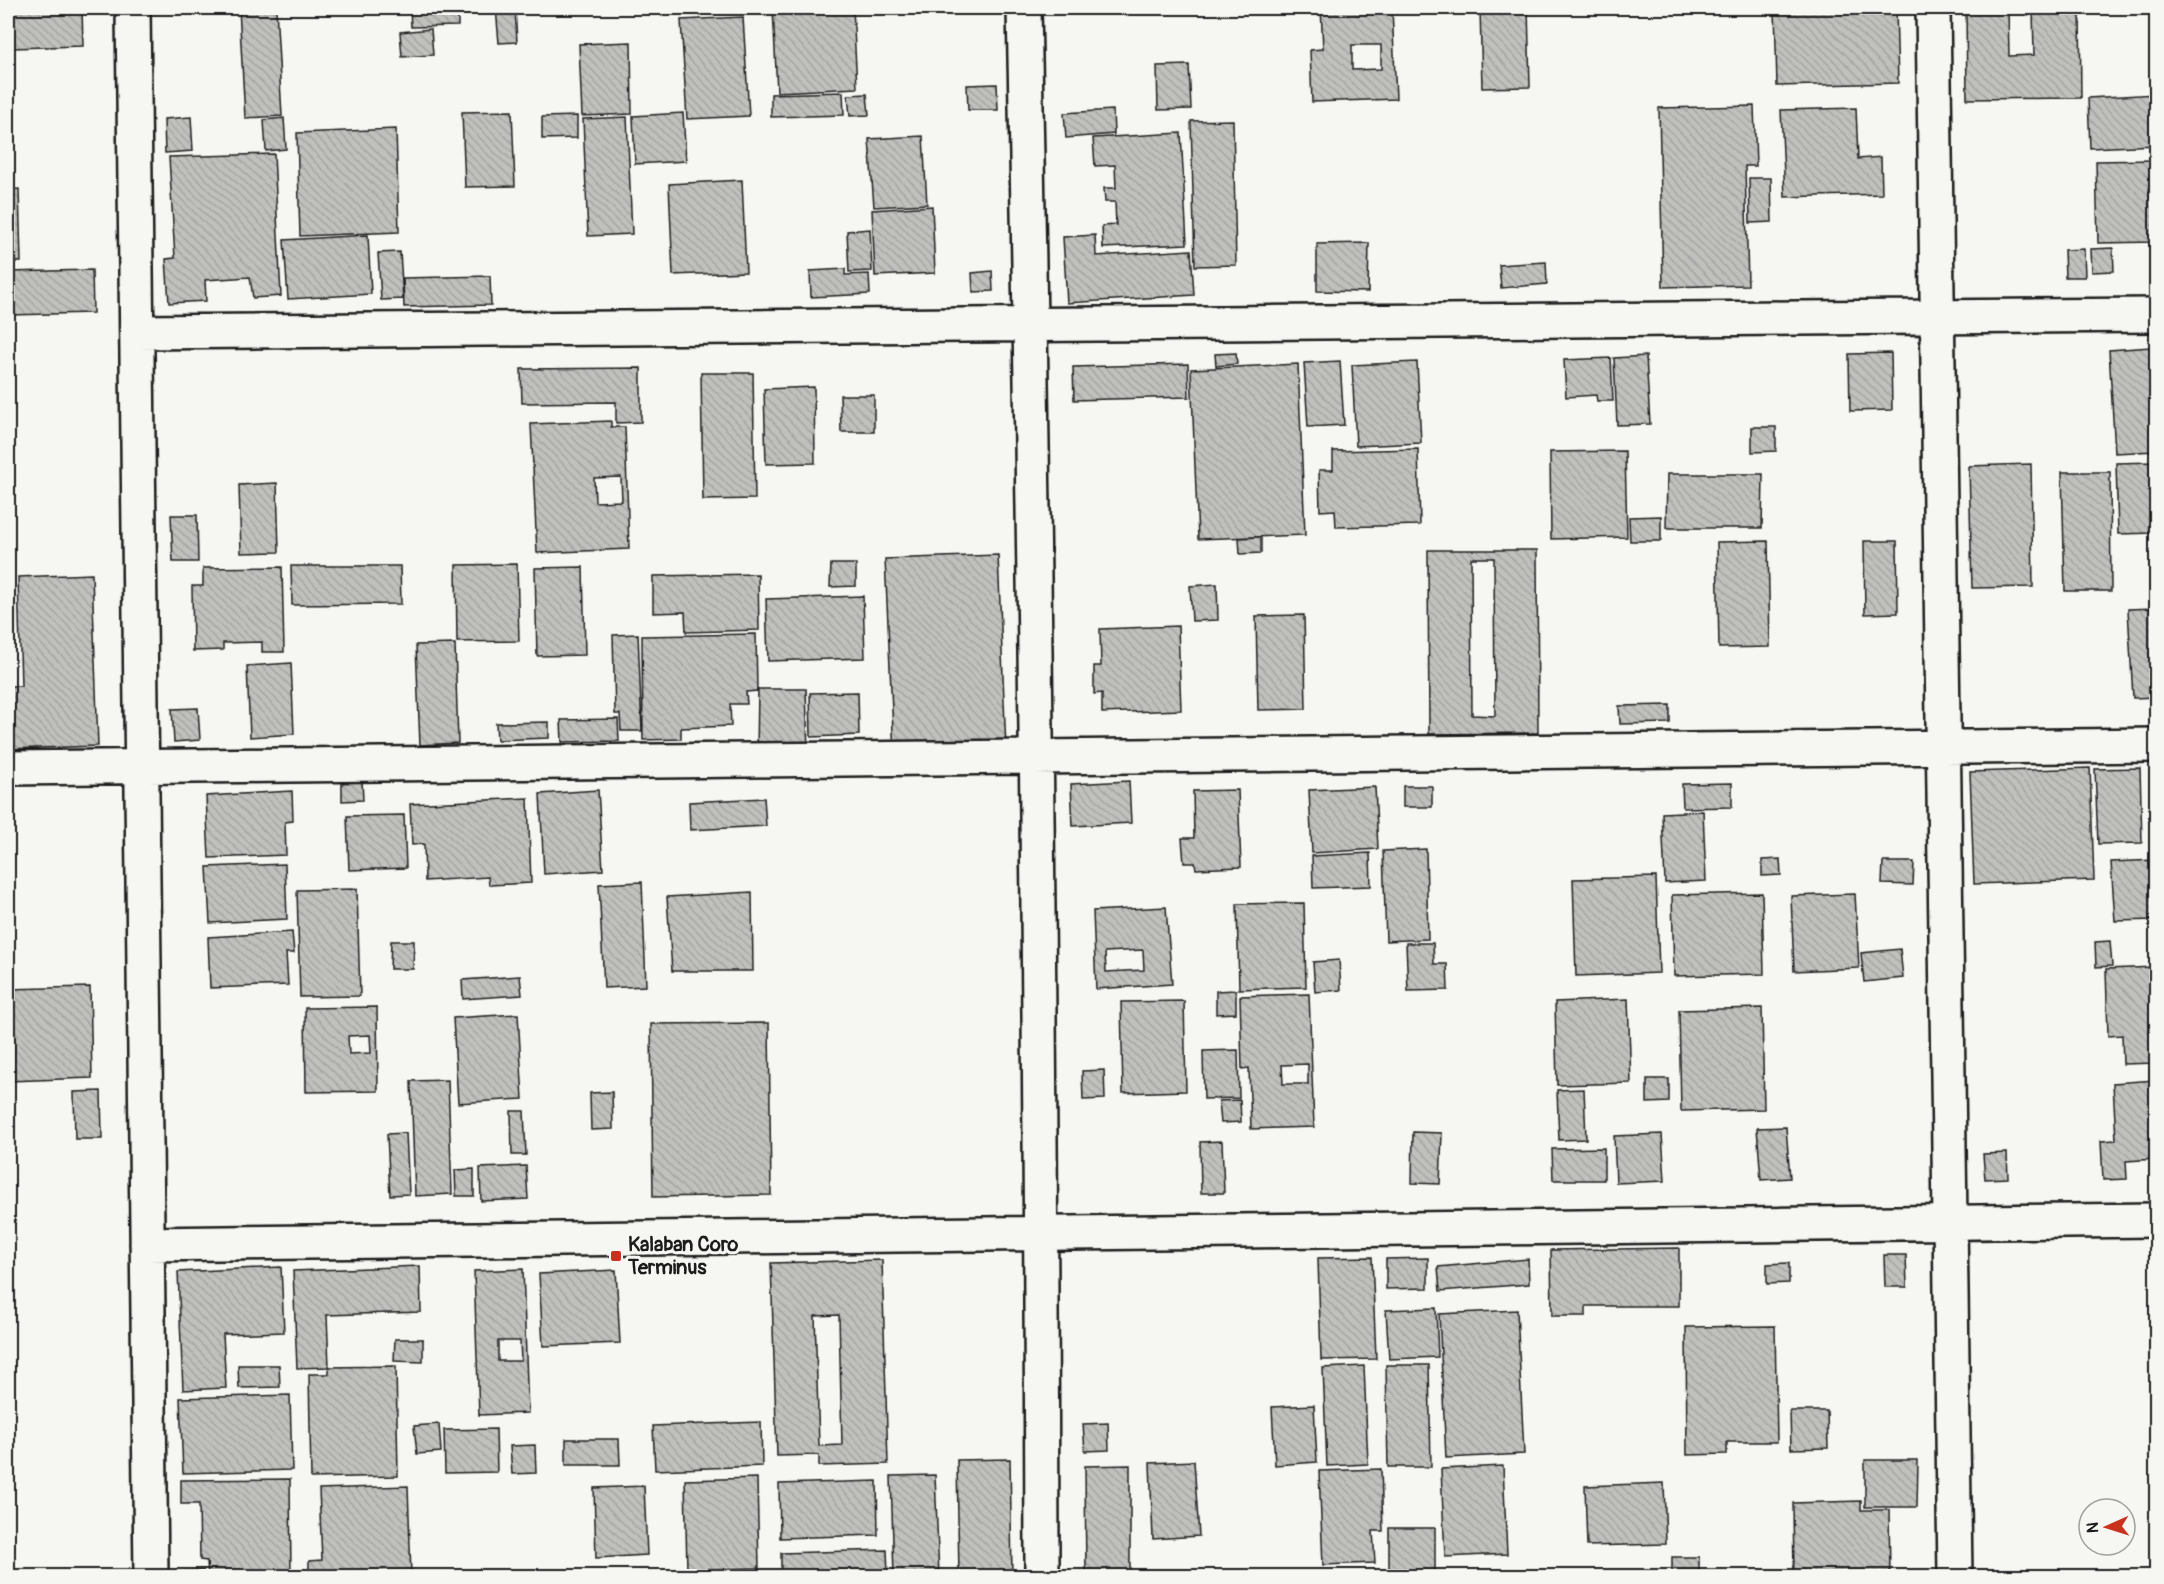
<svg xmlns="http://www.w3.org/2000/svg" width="2164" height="1584" viewBox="0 0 2164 1584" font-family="Pangolin,sans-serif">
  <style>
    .building { fill: url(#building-back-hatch); stroke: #1c1c1c; stroke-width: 1.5; fill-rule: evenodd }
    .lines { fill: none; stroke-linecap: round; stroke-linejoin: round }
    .minor-casing { stroke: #1c1c1c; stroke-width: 38 }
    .minor { stroke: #f6f6f2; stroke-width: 33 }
    .poi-dot { fill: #c8321e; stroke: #f6f6f2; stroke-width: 2 }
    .labels { text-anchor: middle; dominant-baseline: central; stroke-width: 6; stroke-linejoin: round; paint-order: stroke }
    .poi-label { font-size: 20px; font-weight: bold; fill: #1c1c1c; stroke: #f6f6f2; text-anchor: start }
  </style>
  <defs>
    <pattern id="building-back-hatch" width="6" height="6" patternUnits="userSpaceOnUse" patternTransform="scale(1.5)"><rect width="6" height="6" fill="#c0c0bd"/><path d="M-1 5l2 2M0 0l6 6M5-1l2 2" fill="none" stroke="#a4a4a2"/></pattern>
  </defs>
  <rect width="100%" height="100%" fill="#f6f6f2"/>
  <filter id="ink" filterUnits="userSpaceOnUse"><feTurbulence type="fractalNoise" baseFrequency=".0167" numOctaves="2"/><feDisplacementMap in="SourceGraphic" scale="12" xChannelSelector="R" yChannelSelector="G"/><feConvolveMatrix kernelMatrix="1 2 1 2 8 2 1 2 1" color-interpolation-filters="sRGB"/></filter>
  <g filter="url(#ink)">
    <path class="building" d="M 9,8 L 82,8 L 83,46 L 11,48 Z
      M 239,8 L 276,8 L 282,116 L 245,118 Z
      M 410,8 L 458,8 L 458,26 L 411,27 Z
      M 496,8 L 515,8 L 517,42 L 499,43 Z
      M 698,8 L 743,8 L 743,10 L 698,12 Z
      M 773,8 L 853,8 L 857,88 L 777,92 Z
      M 1321,8 L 1392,8 L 1396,99 L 1312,102 L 1310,50 L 1323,49 ZM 1352,45 L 1381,45 L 1381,69 L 1352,70 Z
      M 1480,8 L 1528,8 L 1530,87 L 1482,88 Z
      M 1775,8 L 1896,8 L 1898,83 L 1777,86 Z
      M 1966,8 L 2008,8 L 2009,56 L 2034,55 L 2033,8 L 2080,8 L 2081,98 L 1967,99 Z
      M 743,17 L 749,116 L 687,119 L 681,20 Z
      M 431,29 L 433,55 L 402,57 L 400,32 Z
      M 631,42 L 632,114 L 582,116 L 579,44 Z
      M 1189,65 L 1191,109 L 1158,110 L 1157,66 Z
      M 997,84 L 998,110 L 968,110 L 967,85 Z
      M 843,92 L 844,115 L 771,117 L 771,94 Z
      M 867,94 L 869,115 L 850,116 L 848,95 Z
      M 2156,94 L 2156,145 L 2090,148 L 2088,98 Z
      M 1754,106 L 1756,166 L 1745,166 L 1748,285 L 1663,287 L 1659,108 Z
      M 1856,108 L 1858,159 L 1881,157 L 1882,194 L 1785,197 L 1781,110 Z
      M 1113,110 L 1114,134 L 1066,138 L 1064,113 Z
      M 512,111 L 515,186 L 465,187 L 462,112 Z
      M 683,113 L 686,161 L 635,164 L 633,116 Z
      M 577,116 L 577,138 L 542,139 L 542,117 Z
      M 191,117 L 193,151 L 165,153 L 164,119 Z
      M 627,117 L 632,234 L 588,236 L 583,119 Z
      M 284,118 L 286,149 L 266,151 L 264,120 Z
      M 1233,120 L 1236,265 L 1195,266 L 1191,121 Z
      M 396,129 L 399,232 L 300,236 L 297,133 Z
      M 1181,133 L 1187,244 L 1103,248 L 1102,226 L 1116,225 L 1115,202 L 1105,202 L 1104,188 L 1116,188 L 1115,165 L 1095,166 L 1093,138 Z
      M 923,136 L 927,204 L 874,207 L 869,139 Z
      M 274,154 L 281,296 L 253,298 L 250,277 L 205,280 L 206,301 L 169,303 L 166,259 L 175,258 L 169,157 Z
      M 2156,160 L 2156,242 L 2098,243 L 2096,161 Z
      M 1749,178 L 1771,178 L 1772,222 L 1750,223 Z
      M 742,180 L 746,272 L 673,275 L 669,184 Z
      M 19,189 L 21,262 L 8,262 L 8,190 Z
      M 932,206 L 935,273 L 875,276 L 872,210 Z
      M 870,229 L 872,271 L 849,272 L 847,231 Z
      M 368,235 L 371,294 L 288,299 L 284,240 Z
      M 1095,235 L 1096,256 L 1191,250 L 1194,295 L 1067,303 L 1063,237 Z
      M 1369,243 L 1368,292 L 1317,291 L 1317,244 Z
      M 2113,248 L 2114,271 L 2092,272 L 2091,249 Z
      M 2084,249 L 2085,277 L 2065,277 L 2064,250 Z
      M 400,252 L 403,299 L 381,300 L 378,253 Z
      M 1546,262 L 1547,284 L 1501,288 L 1499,265 Z
      M 845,269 L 845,275 L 869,274 L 870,294 L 811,297 L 810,271 Z
      M 92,270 L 93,313 L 8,315 L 8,272 Z
      M 992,271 L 993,291 L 973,292 L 972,273 Z
      M 490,276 L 491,305 L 404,307 L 403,278 Z
      M 8,317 L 11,317 L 11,369 L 8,369 Z
      M 2151,347 L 2156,451 L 2115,453 L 2109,350 Z
      M 1236,353 L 1237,364 L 1216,366 L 1215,354 Z
      M 1891,353 L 1892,410 L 1850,411 L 1849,354 Z
      M 1646,356 L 1650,424 L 1617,425 L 1614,358 Z
      M 1611,358 L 1613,401 L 1597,401 L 1596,395 L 1566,397 L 1564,360 Z
      M 1340,361 L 1344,425 L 1308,427 L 1304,363 Z
      M 1417,362 L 1421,443 L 1356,446 L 1352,365 Z
      M 1188,364 L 1189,397 L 1074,400 L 1073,367 Z
      M 1298,364 L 1305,535 L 1198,539 L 1191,369 Z
      M 641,368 L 641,422 L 616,423 L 616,402 L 522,403 L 521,369 Z
      M 701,373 L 753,373 L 755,499 L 703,500 Z
      M 814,387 L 815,463 L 766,464 L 764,389 Z
      M 840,395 L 874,395 L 874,432 L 841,432 Z
      M 611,421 L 611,427 L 625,427 L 629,549 L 537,553 L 531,424 ZM 621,477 L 622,501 L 595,502 L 594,478 Z
      M 1752,427 L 1776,427 L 1776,451 L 1752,452 Z
      M 1418,449 L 1420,525 L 1336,527 L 1335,510 L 1320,511 L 1319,470 L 1333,470 L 1333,451 Z
      M 1625,451 L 1627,537 L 1551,539 L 1550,452 Z
      M 2156,462 L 2156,533 L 2118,534 L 2116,463 Z
      M 2031,464 L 2033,587 L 1972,588 L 1969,466 Z
      M 2062,472 L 2110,472 L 2111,591 L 2065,591 Z
      M 1667,474 L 1763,474 L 1762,528 L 1666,528 Z
      M 277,483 L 279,552 L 241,553 L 239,485 Z
      M 171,515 L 197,515 L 198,562 L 173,562 Z
      M 1661,516 L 1661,541 L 1630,541 L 1629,517 Z
      M 1261,537 L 1261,553 L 1240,554 L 1239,538 Z
      M 1768,541 L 1770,647 L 1719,648 L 1717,542 Z
      M 1864,541 L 1897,541 L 1898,613 L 1865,614 Z
      M 1428,550 L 1537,550 L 1538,733 L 1429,734 ZM 1471,558 L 1494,558 L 1495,716 L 1472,715 Z
      M 998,555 L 1006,749 L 894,754 L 885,559 Z
      M 517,564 L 519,641 L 457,642 L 456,565 Z
      M 831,564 L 856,564 L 856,586 L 830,587 Z
      M 291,566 L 400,566 L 401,604 L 292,605 Z
      M 282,567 L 284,652 L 262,652 L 262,642 L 223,643 L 223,650 L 193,651 L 192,586 L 203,586 L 203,568 Z
      M 583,567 L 585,655 L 537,656 L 535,568 Z
      M 92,574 L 98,746 L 8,749 L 8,686 L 21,686 L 18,577 Z
      M 758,574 L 759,630 L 686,632 L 685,612 L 653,613 L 653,576 Z
      M 1217,584 L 1218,620 L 1192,621 L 1190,586 Z
      M 863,596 L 865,658 L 768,661 L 766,599 Z
      M 2156,608 L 2156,697 L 2133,698 L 2128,609 Z
      M 1304,615 L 1306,709 L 1258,710 L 1256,616 Z
      M 1178,626 L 1181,710 L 1102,713 L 1102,693 L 1094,694 L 1094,666 L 1101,666 L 1100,629 Z
      M 638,634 L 642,731 L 621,731 L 620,714 L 615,714 L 613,635 Z
      M 756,634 L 757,691 L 746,692 L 747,704 L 730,704 L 731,726 L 681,728 L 681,739 L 643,740 L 642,636 Z
      M 455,644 L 458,743 L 420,745 L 416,645 Z
      M 291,663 L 294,734 L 250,737 L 247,666 Z
      M 758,689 L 806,689 L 808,752 L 757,755 Z
      M 858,692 L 859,735 L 811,737 L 810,693 Z
      M 1670,705 L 1670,723 L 1620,724 L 1619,706 Z
      M 198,708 L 200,740 L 174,742 L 172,709 Z
      M 618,719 L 619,741 L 562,742 L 561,720 Z
      M 549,722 L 549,738 L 497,740 L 496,723 Z
      M 2090,768 L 2094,880 L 1974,884 L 1970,772 Z
      M 2140,768 L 2142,843 L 2098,844 L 2095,769 Z
      M 342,781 L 362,781 L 363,800 L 342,801 Z
      M 1129,781 L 1131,823 L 1073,826 L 1071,784 Z
      M 1732,783 L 1732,807 L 1683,808 L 1682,784 Z
      M 1403,786 L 1432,786 L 1432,807 L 1403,807 Z
      M 1375,787 L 1378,849 L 1312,853 L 1309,790 Z
      M 598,790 L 603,870 L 544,874 L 540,794 Z
      M 1238,790 L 1241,867 L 1196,869 L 1195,863 L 1184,863 L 1182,838 L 1194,838 L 1193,791 Z
      M 292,791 L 293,821 L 285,822 L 286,855 L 209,858 L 206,796 Z
      M 528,798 L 531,883 L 489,885 L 488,877 L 425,881 L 424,844 L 412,845 L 410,804 Z
      M 764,798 L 766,826 L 690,830 L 689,802 Z
      M 1703,811 L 1706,881 L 1665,883 L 1662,813 Z
      M 404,815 L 406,868 L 349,870 L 347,816 Z
      M 1426,849 L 1428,939 L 1386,941 L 1383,851 Z
      M 1370,853 L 1371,886 L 1313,888 L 1312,856 Z
      M 1780,859 L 1781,875 L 1762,876 L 1762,860 Z
      M 2156,860 L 2156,920 L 2115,921 L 2111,862 Z
      M 1883,862 L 1914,862 L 1913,885 L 1882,884 Z
      M 285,864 L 287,919 L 210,923 L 207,867 Z
      M 1656,877 L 1659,973 L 1576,976 L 1573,879 Z
      M 642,882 L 646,986 L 604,988 L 599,884 Z
      M 357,889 L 360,996 L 300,997 L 297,890 Z
      M 752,892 L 753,971 L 672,971 L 667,897 Z
      M 1762,893 L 1764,974 L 1674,976 L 1672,895 Z
      M 1855,894 L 1859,968 L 1794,971 L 1791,896 Z
      M 1304,903 L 1306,987 L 1239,989 L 1237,904 Z
      M 1166,907 L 1172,984 L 1096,989 L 1093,911 ZM 1143,950 L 1144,970 L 1106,972 L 1105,952 Z
      M 292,932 L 294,953 L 286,953 L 288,985 L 210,988 L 208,937 Z
      M 391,941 L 414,941 L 413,969 L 390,969 Z
      M 2110,941 L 2112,966 L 2096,967 L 2095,942 Z
      M 1406,943 L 1433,943 L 1434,964 L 1447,964 L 1448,990 L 1408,991 Z
      M 1900,949 L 1903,978 L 1864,982 L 1861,953 Z
      M 1339,960 L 1341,990 L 1315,992 L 1313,962 Z
      M 2156,967 L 2156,1063 L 2123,1064 L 2122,1035 L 2108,1036 L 2106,969 Z
      M 520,976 L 522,995 L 463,999 L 462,980 Z
      M 90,987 L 92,1078 L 8,1081 L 8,989 Z
      M 1236,990 L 1236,1013 L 1216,1014 L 1216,991 Z
      M 1309,994 L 1314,1127 L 1251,1129 L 1249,1068 L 1242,1069 L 1240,996 ZM 1308,1064 L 1308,1084 L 1283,1084 L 1282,1065 Z
      M 1628,999 L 1631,1083 L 1557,1085 L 1555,1002 Z
      M 1184,1001 L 1186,1091 L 1123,1093 L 1121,1002 Z
      M 377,1007 L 378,1091 L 306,1092 L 305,1008 ZM 370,1035 L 371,1053 L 349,1054 L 348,1036 Z
      M 1762,1008 L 1764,1109 L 1681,1111 L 1679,1010 Z
      M 518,1014 L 523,1099 L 458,1103 L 453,1018 Z
      M 769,1023 L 771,1195 L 653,1197 L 651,1024 Z
      M 1238,1050 L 1239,1098 L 1204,1099 L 1203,1051 Z
      M 1104,1070 L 1105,1099 L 1083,1100 L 1082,1071 Z
      M 1647,1079 L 1669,1079 L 1669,1102 L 1647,1103 Z
      M 448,1080 L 452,1194 L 415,1196 L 411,1081 Z
      M 2156,1080 L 2156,1159 L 2126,1161 L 2127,1179 L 2103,1180 L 2101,1141 L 2116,1140 L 2113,1083 Z
      M 1584,1089 L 1586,1139 L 1559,1140 L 1557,1090 Z
      M 101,1091 L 102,1139 L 75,1139 L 74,1092 Z
      M 612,1092 L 613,1129 L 591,1130 L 590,1093 Z
      M 1240,1100 L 1241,1122 L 1221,1123 L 1219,1101 Z
      M 511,1111 L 524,1111 L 526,1155 L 512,1155 Z
      M 1786,1127 L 1790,1178 L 1761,1180 L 1757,1128 Z
      M 1413,1132 L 1442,1133 L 1440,1184 L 1412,1183 Z
      M 406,1133 L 409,1194 L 390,1195 L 387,1134 Z
      M 1662,1134 L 1665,1181 L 1616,1183 L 1614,1136 Z
      M 1222,1141 L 1224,1193 L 1201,1193 L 1200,1142 Z
      M 1604,1148 L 1604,1180 L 1553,1180 L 1552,1149 Z
      M 2007,1153 L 2008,1178 L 1985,1179 L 1983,1154 Z
      M 526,1166 L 528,1199 L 481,1201 L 480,1168 Z
      M 474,1169 L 474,1196 L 456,1196 L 455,1170 Z
      M 1679,1248 L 1679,1306 L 1586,1306 L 1586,1316 L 1552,1316 L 1551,1250 Z
      M 1884,1255 L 1906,1255 L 1907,1287 L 1885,1287 Z
      M 1372,1257 L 1376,1359 L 1321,1360 L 1318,1258 Z
      M 1428,1258 L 1428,1288 L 1386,1289 L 1386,1259 Z
      M 1528,1259 L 1529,1284 L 1440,1291 L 1438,1267 Z
      M 882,1260 L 888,1464 L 819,1466 L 819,1455 L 777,1456 L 771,1263 ZM 839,1315 L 842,1445 L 819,1446 L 815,1316 Z
      M 1789,1263 L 1789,1283 L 1767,1284 L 1767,1264 Z
      M 420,1266 L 421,1312 L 327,1315 L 329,1367 L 297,1368 L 293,1271 Z
      M 281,1267 L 284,1332 L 223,1334 L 226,1388 L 183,1390 L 178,1272 Z
      M 523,1269 L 528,1413 L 479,1415 L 474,1271 ZM 498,1341 L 520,1341 L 521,1361 L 498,1361 Z
      M 616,1270 L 620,1343 L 543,1346 L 539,1274 Z
      M 1436,1308 L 1438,1357 L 1389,1359 L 1386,1310 Z
      M 1517,1310 L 1524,1454 L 1446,1458 L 1439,1314 Z
      M 1775,1326 L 1777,1442 L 1727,1442 L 1727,1454 L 1687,1455 L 1686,1327 Z
      M 395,1339 L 423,1339 L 423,1362 L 394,1361 Z
      M 238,1365 L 279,1365 L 280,1387 L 239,1388 Z
      M 1386,1365 L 1429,1365 L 1431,1467 L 1388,1467 Z
      M 396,1366 L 398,1476 L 311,1478 L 309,1374 L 329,1374 L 329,1367 Z
      M 1364,1366 L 1368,1464 L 1327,1466 L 1323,1368 Z
      M 290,1395 L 292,1470 L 183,1473 L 180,1398 Z
      M 1314,1405 L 1317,1462 L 1275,1465 L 1272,1407 Z
      M 1790,1411 L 1827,1411 L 1828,1448 L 1791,1449 Z
      M 761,1422 L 762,1466 L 655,1470 L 653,1426 Z
      M 1108,1423 L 1109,1450 L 1085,1451 L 1083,1424 Z
      M 439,1424 L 441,1452 L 417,1454 L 414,1426 Z
      M 496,1429 L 497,1472 L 445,1473 L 444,1430 Z
      M 566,1439 L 619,1439 L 620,1465 L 566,1465 Z
      M 535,1445 L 536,1473 L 512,1474 L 510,1446 Z
      M 1010,1459 L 1012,1576 L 959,1576 L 957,1460 Z
      M 1865,1460 L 1918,1460 L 1917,1507 L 1865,1507 Z
      M 1194,1461 L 1199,1536 L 1153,1539 L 1150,1463 Z
      M 1130,1465 L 1130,1576 L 1086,1576 L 1085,1466 Z
      M 1503,1466 L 1507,1554 L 1445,1557 L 1441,1469 Z
      M 1381,1469 L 1383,1531 L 1373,1531 L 1375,1563 L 1323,1565 L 1319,1471 Z
      M 935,1475 L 939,1576 L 894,1576 L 891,1476 Z
      M 757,1478 L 759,1568 L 687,1570 L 685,1480 Z
      M 290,1479 L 291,1576 L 208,1576 L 207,1561 L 200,1560 L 199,1504 L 181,1504 L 181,1480 Z
      M 877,1481 L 878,1535 L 780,1538 L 779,1484 Z
      M 1664,1483 L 1666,1544 L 1587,1546 L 1585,1486 Z
      M 408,1486 L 411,1576 L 309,1576 L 309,1561 L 322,1560 L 319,1489 Z
      M 644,1486 L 647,1555 L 596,1558 L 594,1488 Z
      M 1861,1501 L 1861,1510 L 1889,1510 L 1890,1576 L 1794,1576 L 1793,1503 Z
      M 1389,1528 L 1435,1528 L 1435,1576 L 1389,1576 Z
      M 887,1550 L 888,1576 L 781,1576 L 781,1553 Z
      M 1672,1557 L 1699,1557 L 1699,1576 L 1672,1576 Z
      M 203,1570 L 204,1576 L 185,1576 L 185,1571 Z"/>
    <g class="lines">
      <defs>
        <path id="minor" d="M 133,8 L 151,1576
          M 1024,8 C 1035,530 1041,1053 1042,1576
          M 1933,8 L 1955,1576
          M 137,332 L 2156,315
          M 8,768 L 2156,745
          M 147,1244 L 2156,1220"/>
      </defs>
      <use href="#minor" class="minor-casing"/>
      <use href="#minor" class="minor"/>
    </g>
  </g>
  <rect class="poi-dot" x="610" y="1250" width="12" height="12" rx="3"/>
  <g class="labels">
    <g class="poi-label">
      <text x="628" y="1244">Kalaban Coro<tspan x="628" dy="23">Terminus</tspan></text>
    </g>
  </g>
  <rect width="2164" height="1584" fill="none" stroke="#f6f6f2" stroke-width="30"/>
  <rect x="15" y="15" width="2134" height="1554" fill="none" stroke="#1c1c1c" stroke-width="2" filter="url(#ink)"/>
  <g transform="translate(2107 1527) rotate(267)"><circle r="28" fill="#f6f6f2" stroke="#9f9f9c" stroke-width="1.5"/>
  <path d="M0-4.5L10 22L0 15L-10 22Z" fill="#c8321e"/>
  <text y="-9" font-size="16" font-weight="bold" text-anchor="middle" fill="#1c1c1c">N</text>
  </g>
</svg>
